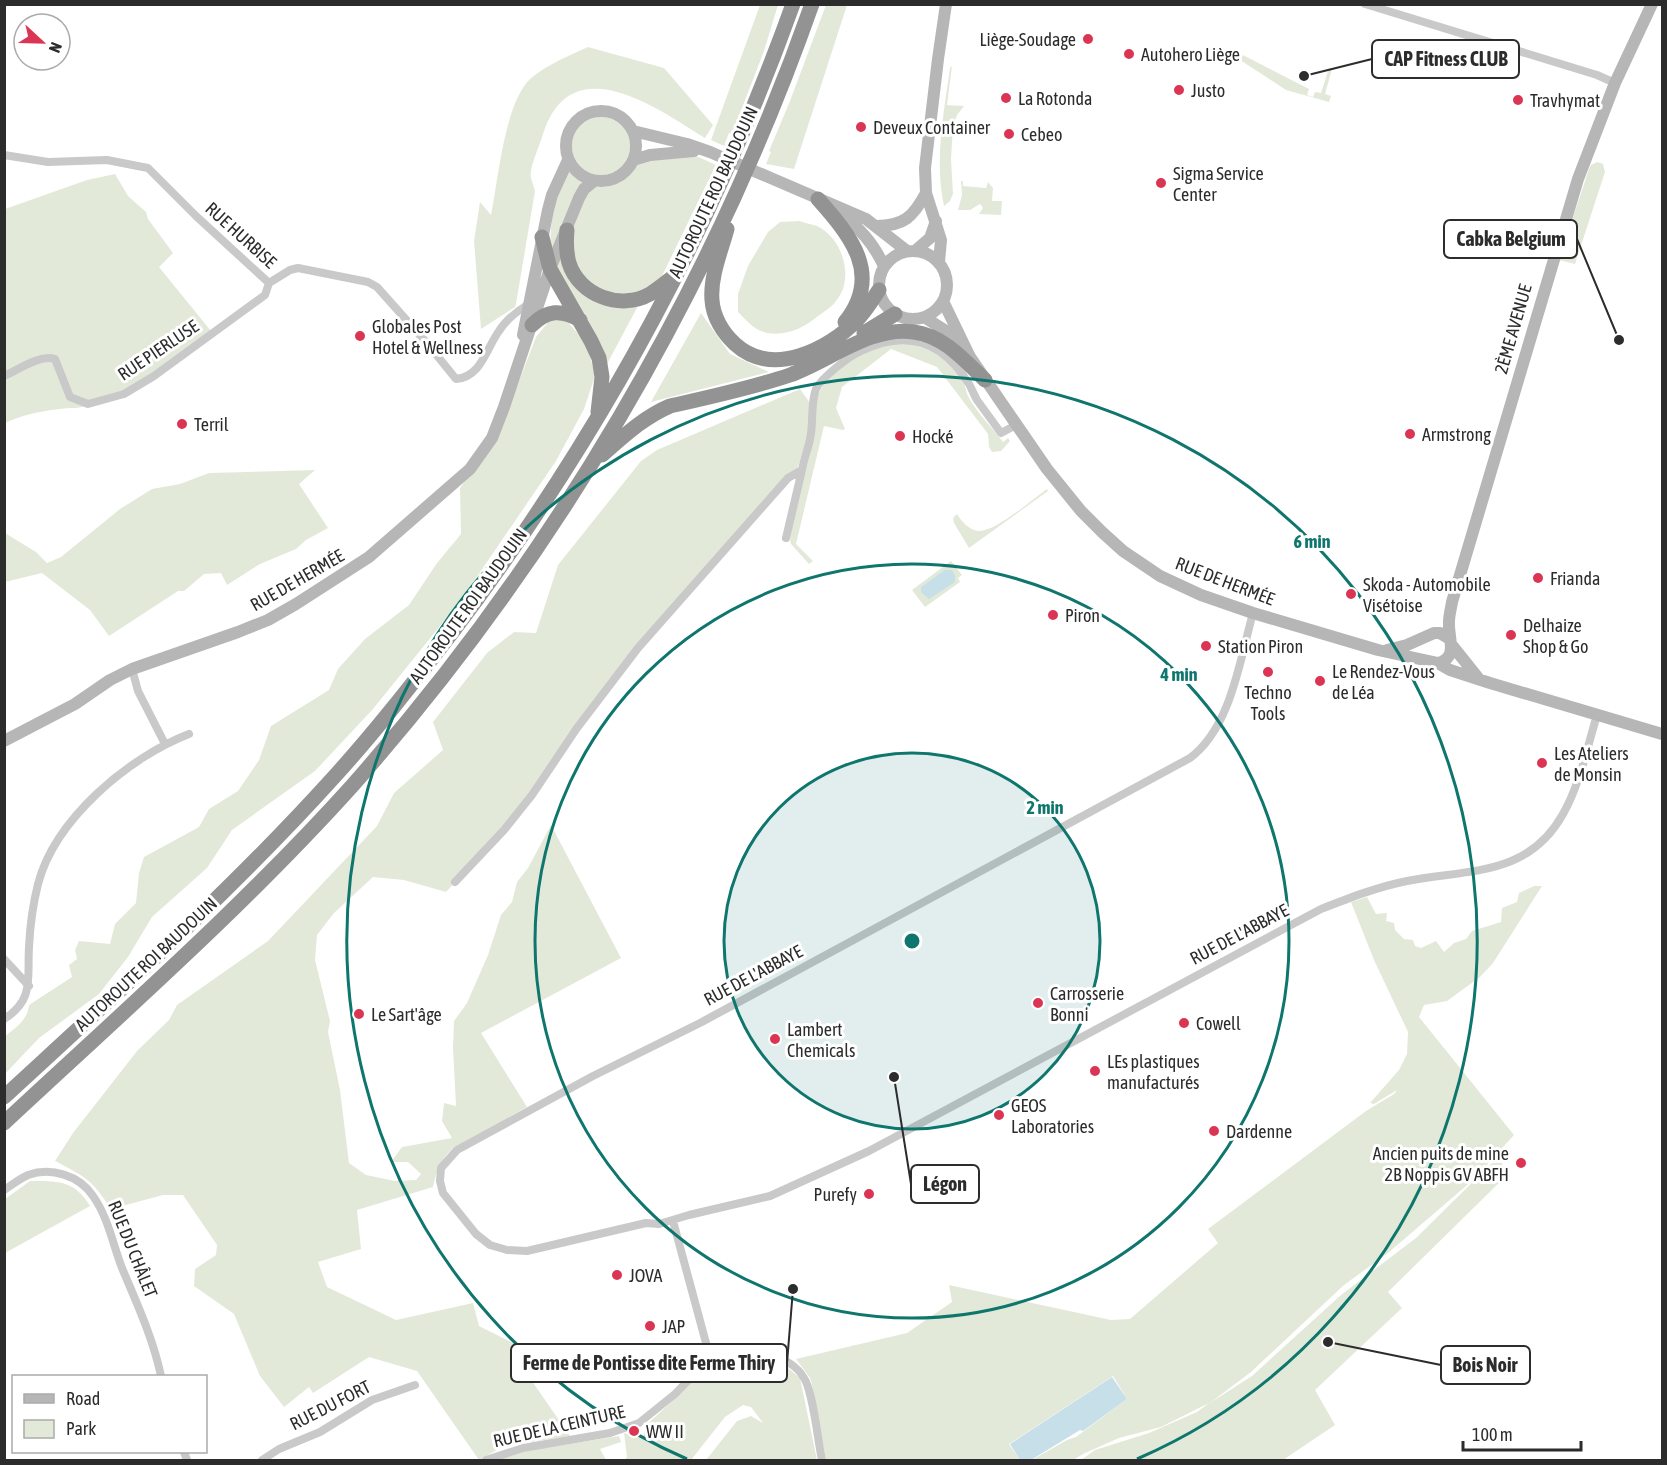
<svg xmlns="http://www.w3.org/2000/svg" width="1667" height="1465" viewBox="0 0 1667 1465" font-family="'Asap Condensed',sans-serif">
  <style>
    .green { fill: #e3e9d9 }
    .water { fill: #c6dfe8 }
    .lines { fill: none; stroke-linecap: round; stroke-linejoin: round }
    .street { stroke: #c9c9c9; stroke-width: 8 }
    .secondary { stroke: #b6b6b6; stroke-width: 12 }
    .highway { stroke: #939393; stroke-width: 15 }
    .ring { fill: none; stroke: #0f766e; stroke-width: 3 }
    .poi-dot { fill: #db3554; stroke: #fff; stroke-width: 2 }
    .labels { text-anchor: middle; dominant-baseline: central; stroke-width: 6; stroke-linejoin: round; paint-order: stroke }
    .poi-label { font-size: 18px; fill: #2c2c2c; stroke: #fff; text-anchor: start }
    .street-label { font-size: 18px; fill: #2c2c2c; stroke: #fff }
    .centre { fill: #0f766e; stroke: #fff; stroke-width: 3 }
    .ring-label { font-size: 18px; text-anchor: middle; font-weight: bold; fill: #0f766e; stroke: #fff; stroke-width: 6; stroke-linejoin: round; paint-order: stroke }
    .leader { fill: none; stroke: #2c2c2c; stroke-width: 2 }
    .callout-dot { fill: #2c2c2c; stroke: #fff; stroke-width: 2 }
    .callout { fill: #fff; stroke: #2c2c2c; stroke-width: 2 }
    .callout-label { font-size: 20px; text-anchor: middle; font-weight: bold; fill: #2c2c2c }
  </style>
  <rect width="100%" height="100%" fill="#fff"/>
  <path class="green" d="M 760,5 L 778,5 L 764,51 L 732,134 L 729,133 L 724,146 L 711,140 Z
    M 826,5 L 847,5 L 794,169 L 766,164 L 771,152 L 769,151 L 790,101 Z
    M 588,47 L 664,68 L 713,125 L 705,138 C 657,108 571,46 543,134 C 540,145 529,168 531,178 C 532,182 534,187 535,191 L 516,304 L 515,307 L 481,329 L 474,241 L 480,202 L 491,215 C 498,180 504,113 525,85 C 536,69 571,55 588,47 Z
    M 1243,55 L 1309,89 L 1307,95 L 1313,97 L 1315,92 L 1321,93 L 1329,68 L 1332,69 L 1325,94 L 1331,96 L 1329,102 L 1286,90 L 1240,60 Z
    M 952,66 L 947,105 L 964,106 L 957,115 L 953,127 L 951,159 L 953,194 L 950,201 L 944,206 C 934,161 944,112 950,68 Z
    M572 146a29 29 0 1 1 58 0a29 29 0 1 1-58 0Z
    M 694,155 L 716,165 L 661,278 L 649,291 L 610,295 L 581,277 L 570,249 L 572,232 L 587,192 L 596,187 L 619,183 L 637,164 L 646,159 Z
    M 1597,162 L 1603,164 L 1605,172 L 1575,264 L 1559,260 L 1589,169 L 1591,165 Z
    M 568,170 L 584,183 L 552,254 C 547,226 556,195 568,170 Z
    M 115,174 L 128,196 L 146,212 L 148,219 L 173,253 L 159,267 L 211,331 L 124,394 L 88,404 C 80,410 70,407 60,409 C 41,411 22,415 5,423 L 5,209 L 87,180 Z
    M 961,181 L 963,181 L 963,186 L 986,188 L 988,182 L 993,188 L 992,201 L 1002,201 L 1001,215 L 979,214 L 983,208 L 980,204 L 970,210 L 958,210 L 962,195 Z
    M 799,221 C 804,223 811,224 817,226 C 843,238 855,279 836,301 C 832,307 824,312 818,316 C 804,328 787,336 767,333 C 755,331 746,320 738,312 L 738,294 L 748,266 L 768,232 L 780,222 Z
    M 561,252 L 585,295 L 639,304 L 607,364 L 555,270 Z
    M 701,313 L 730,354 L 769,372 L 651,402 Z
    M 550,320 L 566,320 L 587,344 L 595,376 L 584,409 L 556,461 L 461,600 L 373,709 L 315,771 L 232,830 L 207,868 L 152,917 L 128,957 L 99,994 L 39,1038 L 5,1074 L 5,1036 C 16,1028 28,1019 29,1005 L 72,977 L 69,965 L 77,959 L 75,950 L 79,941 L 110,944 L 115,924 L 136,903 L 139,873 L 144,857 L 199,827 L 209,809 L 238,791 L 259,760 L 271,726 L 329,690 L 338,669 L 365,639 L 409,605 L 437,563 L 461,534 L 460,488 L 491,446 L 516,389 L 536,337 Z
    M 906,343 C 931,348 951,360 963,382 C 966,387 966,392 968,396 C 976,412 992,427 1003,442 L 1008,438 L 1010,441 L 1001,451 L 992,452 L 989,447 L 988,434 L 937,367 L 891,349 L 842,387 L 836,408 L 845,429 L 843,430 L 824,426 L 796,544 L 813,561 L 809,564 L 791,544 L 790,540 C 794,510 804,479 811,450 C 816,433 813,416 817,399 C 825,372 861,349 888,344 C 894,343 900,344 906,343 Z
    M 800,389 L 810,403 L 808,437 L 796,473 L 638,648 L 504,830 L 446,892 L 404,880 L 373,877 L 334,913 L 317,935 L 315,960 L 330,1021 L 328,1032 L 340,1090 L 349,1163 L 366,1175 L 395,1181 L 416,1180 L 421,1174 L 408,1162 L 391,1162 L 402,1147 L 452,1138 L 442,1121 L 444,1103 L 456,1106 L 453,1048 L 454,1021 L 467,1003 L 488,955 L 501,915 L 512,902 L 517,882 L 528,868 L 551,825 L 621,958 L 481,1033 L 527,1107 L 453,1148 C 441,1159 436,1171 433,1187 L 357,1210 L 361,1249 L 318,1262 L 327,1287 L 396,1320 L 473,1303 L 479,1326 L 525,1349 L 525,1371 L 570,1436 L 504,1446 L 479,1460 L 417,1371 L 369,1357 L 313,1393 L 309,1387 L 284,1407 L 260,1376 L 234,1314 L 194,1286 L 195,1269 L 216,1255 L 217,1245 L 183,1195 L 163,1195 L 111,1209 C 92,1180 86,1177 55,1161 L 73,1133 L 137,1051 L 169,1020 L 177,1005 L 268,941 L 377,826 L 394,793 L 443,750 L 433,722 L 487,653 L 514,632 L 536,633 L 558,565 L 641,461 L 657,450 Z
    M 315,470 L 299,484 L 328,528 L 306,540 L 296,549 L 260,564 L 227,585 L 221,573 L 204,574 L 184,591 L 178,591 L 109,636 L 90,610 L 42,573 L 5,582 L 5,533 L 36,552 L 47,563 L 61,557 L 120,509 L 152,489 L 180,484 L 209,473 Z
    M 1047,489 L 1048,491 L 969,548 L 954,523 L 953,518 L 957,514 C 962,522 968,529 978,531 C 994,533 1033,499 1047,489 Z
    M 951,561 L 962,575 L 958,578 L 960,582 L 925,607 L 912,590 Z
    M 1534,886 L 1542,886 L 1493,963 L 1480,977 L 1447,1001 L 1424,1005 L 1419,1017 L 1514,1135 L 1473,1180 L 1388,1253 L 1344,1285 L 1251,1372 L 1210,1403 L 1252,1376 L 1341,1295 L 1416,1238 L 1498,1157 L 1508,1174 L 1388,1292 L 1402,1308 L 1315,1390 L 1335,1425 L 1283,1460 L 1081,1460 L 1095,1450 L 1149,1433 L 1197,1412 L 1209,1403 L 1161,1427 L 1119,1438 L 1085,1453 L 1073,1460 L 1032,1460 L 1067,1440 L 1076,1437 L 1127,1399 L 1113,1376 L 1009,1444 L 1020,1460 L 826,1460 L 812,1384 L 810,1378 L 796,1359 L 907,1333 L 952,1302 L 949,1285 L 1111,1320 L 1130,1319 L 1218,1243 L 1208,1229 L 1366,1111 L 1394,1094 L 1397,1090 L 1374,1104 L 1370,1103 L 1399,1070 L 1407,1054 L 1408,1032 L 1374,960 L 1351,902 L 1367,897 L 1376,914 L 1387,913 L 1386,921 L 1394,923 L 1395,930 L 1404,939 L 1413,940 L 1415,946 L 1421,948 L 1436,941 L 1444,952 L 1454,943 L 1466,939 L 1472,931 L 1501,922 L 1502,908 L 1517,902 L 1519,893 Z
    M 30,1181 C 57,1181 75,1180 90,1206 L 5,1253 L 5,1199 Z
    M 713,1360 L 766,1361 L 788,1368 L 800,1378 L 817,1460 L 706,1460 L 737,1421 L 751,1416 L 763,1423 L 751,1407 L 743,1405 L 725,1417 L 691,1460 L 624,1460 L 627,1457 L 624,1433 L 635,1437 L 644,1435 L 644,1427 L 679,1395 L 709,1362 Z
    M 619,1436 L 621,1442 L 600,1449 L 606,1460 L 492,1460 L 519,1452 Z"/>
  <path class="water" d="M 945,570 L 952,570 L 955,576 L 955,582 L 929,599 L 921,592 L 921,587 Z
    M 1112,1377 L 1127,1399 L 1083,1431 L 1080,1430 L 1031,1460 L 1020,1460 L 1010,1444 Z"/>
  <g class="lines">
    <path class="street" d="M 1365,4 L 1597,75 L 1615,83
      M 4,155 L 48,162 L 107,160 L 148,168 L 196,216 L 269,283
      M 269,283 L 290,270 L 298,268 L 368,282 L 377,287 L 426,342 L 456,379 C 481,377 486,349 499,331 C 506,320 516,312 527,305
      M 4,376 C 18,370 40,354 55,359 L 70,397 L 88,404 L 124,394 L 154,376 L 265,295 L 269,283
      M 786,538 L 802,470
      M 1253,613 C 1240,659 1231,728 1190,758 L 700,1023 L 593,1076 L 457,1150 L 441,1168 L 440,1181 L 443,1193 L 476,1234 L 490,1245 L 507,1250 L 527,1251 L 646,1223 L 659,1224 L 689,1215 L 770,1196 L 869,1151 L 1321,909 C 1349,898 1377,887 1407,881 C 1468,869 1528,877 1563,814 C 1580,784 1587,748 1597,715
      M 132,669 L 138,691 L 165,744
      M 455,882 L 504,830 L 532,795 L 577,728 L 638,648 L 788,478 L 802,470 C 804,459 808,449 810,439 C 814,422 810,405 816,389 C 821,378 849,356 861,351 C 906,329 942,340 969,384 C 972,389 974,395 977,400 C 985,411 993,422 1001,433 L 1016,425
      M 4,959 L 29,986
      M 4,1019 C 35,1000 27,977 29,947 C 30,926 33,904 38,884 C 55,819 129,757 189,734
      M 4,1190 C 12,1185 19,1179 28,1175 C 51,1167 79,1175 93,1196 C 108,1217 113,1245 122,1268 C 137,1304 153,1338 161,1376
      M 673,1221 L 709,1354
      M 709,1354 C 729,1357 749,1353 770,1356 C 784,1358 797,1366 804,1378 C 813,1391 818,1442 822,1460
      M 184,1452 L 187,1460
      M 262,1460 L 279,1449 L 320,1432 L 372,1400 L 415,1385
      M 486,1460 L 523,1448 L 610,1433 L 639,1423 L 675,1394 L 703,1365 L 709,1354"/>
    <path class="secondary" d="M566 146a35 35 0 1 1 70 0a35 35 0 1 1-70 0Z
      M 633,131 L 687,144 L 710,152 L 866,219 L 907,251
      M 633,160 L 650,155 L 694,151
      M 839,213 C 860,228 873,243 884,266
      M 876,226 C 904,226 913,217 926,193
      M879 285a34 34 0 1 1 68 0a34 34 0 1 1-68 0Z
      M 915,251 L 930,238 L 936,221
      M 939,262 L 941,240 L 926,193 L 925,168 L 938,59 L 946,4
      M 943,301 L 970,357 L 1047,469 L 1081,511 L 1102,532 L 1123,551 L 1160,576 L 1201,595 L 1253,613 L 1378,650 L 1438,663 L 1450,670 L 1490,683 L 1662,734
      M 924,317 L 946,331 L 965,352
      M 523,335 L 548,210 L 552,195 L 568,160
      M 1451,644 L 1479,679
      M 1387,650 L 1407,645 L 1434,633 L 1440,633 L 1450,639
      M 1438,663 C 1459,658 1448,638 1449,622 C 1449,615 1451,609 1452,602 L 1578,179 L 1615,83 L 1652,4
      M 4,741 L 75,704 L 110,680 L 132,669 L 238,632 L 268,620 L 296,604 L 369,557 L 470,469 L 492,438 L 504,407 L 550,269 L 579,198 L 584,189 L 594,181"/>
    <path class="highway" d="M 818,199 C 851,236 883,275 845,322
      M 727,229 C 721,251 710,277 712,300 C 713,317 723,333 735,344 C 772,378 828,350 857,320 C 866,311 872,300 879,290
      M 567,230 C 566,241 566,252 569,263 C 579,295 620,311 650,294 C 658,289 665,283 673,277
      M 542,237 L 550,269 L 591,341 L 599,358 L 602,377 L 598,412
      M 532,325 C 547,310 561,309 580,320
      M 864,333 L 895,314
      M 602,455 C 624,436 644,417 670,406 C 710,397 752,388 790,375 C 829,361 872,325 914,332 C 944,336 964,360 985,380
      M 4,1097 C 117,993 231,891 334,777 C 375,732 413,683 451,634 C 596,443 712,230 793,4
      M 4,1123 C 122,1013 244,906 352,786 C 553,559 711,291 812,4"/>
  </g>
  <circle cx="912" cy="941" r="188" fill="#0f766e" fill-opacity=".12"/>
  <g class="ring">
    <circle cx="912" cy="941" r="188"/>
    <circle cx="912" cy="941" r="377"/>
    <path d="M687 1459A565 565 0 1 1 1137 1459"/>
  </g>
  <g class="poi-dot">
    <circle cx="1088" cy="39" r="6"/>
    <circle cx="1129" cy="54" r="6"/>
    <circle cx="1179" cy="90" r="6"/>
    <circle cx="1006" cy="98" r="6"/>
    <circle cx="1518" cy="100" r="6"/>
    <circle cx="861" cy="127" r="6"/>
    <circle cx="1009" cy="134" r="6"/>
    <circle cx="1161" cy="183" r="6"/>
    <circle cx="360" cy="336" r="6"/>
    <circle cx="182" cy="424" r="6"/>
    <circle cx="1410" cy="434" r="6"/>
    <circle cx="900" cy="436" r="6"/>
    <circle cx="1538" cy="578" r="6"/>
    <circle cx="1351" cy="594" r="6"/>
    <circle cx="1053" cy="615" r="6"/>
    <circle cx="1511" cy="635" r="6"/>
    <circle cx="1206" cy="646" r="6"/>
    <circle cx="1268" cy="672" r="6"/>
    <circle cx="1320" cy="681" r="6"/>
    <circle cx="1542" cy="763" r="6"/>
    <circle cx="1038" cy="1003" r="6"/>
    <circle cx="359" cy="1014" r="6"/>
    <circle cx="1184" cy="1023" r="6"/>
    <circle cx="775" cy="1039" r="6"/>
    <circle cx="1095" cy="1071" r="6"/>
    <circle cx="999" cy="1115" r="6"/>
    <circle cx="1214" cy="1131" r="6"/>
    <circle cx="1521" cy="1163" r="6"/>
    <circle cx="869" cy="1194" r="6"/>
    <circle cx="617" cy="1275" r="6"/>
    <circle cx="650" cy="1326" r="6"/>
    <circle cx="634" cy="1431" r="6"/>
  </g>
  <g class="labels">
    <g class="poi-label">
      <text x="1076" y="39" text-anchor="end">Liège-Soudage</text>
      <text x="1141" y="54">Autohero Liège</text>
      <text x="1191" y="90">Justo</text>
      <text x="1018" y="98">La Rotonda</text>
      <text x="1530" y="100">Travhymat</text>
      <text x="873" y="127">Deveux Container</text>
      <text x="1021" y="134">Cebeo</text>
      <text x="1173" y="173">Sigma Service<tspan x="1173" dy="21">Center</tspan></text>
      <text x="372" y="326">Globales Post<tspan x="372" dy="21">Hotel &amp; Wellness</tspan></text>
      <text x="194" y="424">Terril</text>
      <text x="1422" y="434">Armstrong</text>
      <text x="912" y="436">Hocké</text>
      <text x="1550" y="578">Frianda</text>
      <text x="1363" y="584">Skoda - Automobile<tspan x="1363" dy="21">Visétoise</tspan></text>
      <text x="1065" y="615">Piron</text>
      <text x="1523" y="625">Delhaize<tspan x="1523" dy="21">Shop &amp; Go</tspan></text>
      <text x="1218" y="646">Station Piron</text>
      <text x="1332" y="671">Le Rendez-Vous<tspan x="1332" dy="21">de Léa</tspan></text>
      <text x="1268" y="692" text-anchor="middle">Techno<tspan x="1268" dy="21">Tools</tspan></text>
      <text x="1554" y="753">Les Ateliers<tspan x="1554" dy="21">de Monsin</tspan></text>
      <text x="1050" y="993">Carrosserie<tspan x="1050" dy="21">Bonni</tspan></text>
      <text x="371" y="1014">Le Sart'âge</text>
      <text x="1196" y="1023">Cowell</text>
      <text x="787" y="1029">Lambert<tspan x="787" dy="21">Chemicals</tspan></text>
      <text x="1107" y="1061">LEs plastiques<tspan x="1107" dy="21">manufacturés</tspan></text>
      <text x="1011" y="1105">GEOS<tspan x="1011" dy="21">Laboratories</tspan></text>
      <text x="1226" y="1131">Dardenne</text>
      <text x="1509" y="1153" text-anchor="end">Ancien puits de mine<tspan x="1509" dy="21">2B Noppis GV ABFH</tspan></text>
      <text x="857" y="1194" text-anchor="end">Purefy</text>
      <text x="629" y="1275">JOVA</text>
      <text x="662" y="1326">JAP</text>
      <text x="646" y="1431">WW II</text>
    </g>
    <g class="street-label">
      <text transform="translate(713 192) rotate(-65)">AUTOROUTE ROI BAUDOUIN</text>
      <text transform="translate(241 235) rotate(42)">RUE HURBISE</text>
      <text transform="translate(1513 329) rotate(-74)">2ÈME AVENUE</text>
      <text transform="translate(158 350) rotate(-34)">RUE PIERLUSE</text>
      <text transform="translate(297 580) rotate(-30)">RUE DE HERMÉE</text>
      <text transform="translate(1225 581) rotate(21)">RUE DE HERMÉE</text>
      <text transform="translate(468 606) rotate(-54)">AUTOROUTE ROI BAUDOUIN</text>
      <text transform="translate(1239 934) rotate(-28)">RUE DE L'ABBAYE</text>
      <text transform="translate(146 964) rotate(-43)">AUTOROUTE ROI BAUDOUIN</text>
      <text transform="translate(753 975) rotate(-28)">RUE DE L'ABBAYE</text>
      <text transform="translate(133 1249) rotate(68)">RUE DU CHÂLET</text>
      <text transform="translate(330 1405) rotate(-27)">RUE DU FORT</text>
      <text transform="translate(559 1426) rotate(-13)">RUE DE LA CEINTURE</text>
    </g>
  </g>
  <circle cx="912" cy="941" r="9" class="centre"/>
  <g class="ring-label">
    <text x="1312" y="548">6 min</text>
    <text x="1179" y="681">4 min</text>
    <text x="1045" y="814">2 min</text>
  </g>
  <path class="leader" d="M1304 76L1372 59M1619 340L1577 239M894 1077L911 1184M793 1289L787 1363M1328 1342L1441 1365"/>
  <g class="callout-dot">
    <circle cx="1304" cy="76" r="6"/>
    <circle cx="1619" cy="340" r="6"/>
    <circle cx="894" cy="1077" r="6"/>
    <circle cx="793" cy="1289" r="6"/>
    <circle cx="1328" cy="1342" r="6"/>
  </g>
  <g class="callout">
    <rect x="1372" y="40" width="147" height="38" rx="6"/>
    <rect x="1444" y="220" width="133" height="38" rx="6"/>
    <rect x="911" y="1165" width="68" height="38" rx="6"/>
    <rect x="511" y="1344" width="276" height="38" rx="6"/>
    <rect x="1441" y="1346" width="89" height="38" rx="6"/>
  </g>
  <g class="callout-label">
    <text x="1446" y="66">CAP Fitness CLUB</text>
    <text x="1511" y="246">Cabka Belgium</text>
    <text x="945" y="1191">Légon</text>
    <text x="649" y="1370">Ferme de Pontisse dite Ferme Thiry</text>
    <text x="1485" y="1372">Bois Noir</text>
  </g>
  <rect width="1667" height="1465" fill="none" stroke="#2c2c2c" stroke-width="12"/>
  <rect x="12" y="1375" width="195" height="78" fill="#ffffff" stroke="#ababab" stroke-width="1.5"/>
  <rect x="24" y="1394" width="30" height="9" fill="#b6b6b6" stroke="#ababab" stroke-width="1.5"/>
  <text x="66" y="1405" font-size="18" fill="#2c2c2c">Road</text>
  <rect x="24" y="1420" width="30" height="18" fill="#e3e9d9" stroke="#ababab" stroke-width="1.5"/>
  <text x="66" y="1435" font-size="18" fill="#2c2c2c">Park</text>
  <g transform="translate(42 42) rotate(112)"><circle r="28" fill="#ffffff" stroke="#ababab" stroke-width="1.5"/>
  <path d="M0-4.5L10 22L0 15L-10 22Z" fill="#db3554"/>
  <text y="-9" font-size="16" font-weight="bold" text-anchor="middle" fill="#2c2c2c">N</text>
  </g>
  <path d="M1463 1441v9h118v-9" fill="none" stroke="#2c2c2c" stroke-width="3"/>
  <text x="1472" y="1441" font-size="18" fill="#2c2c2c" stroke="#ffffff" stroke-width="4.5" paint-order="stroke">100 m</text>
</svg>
